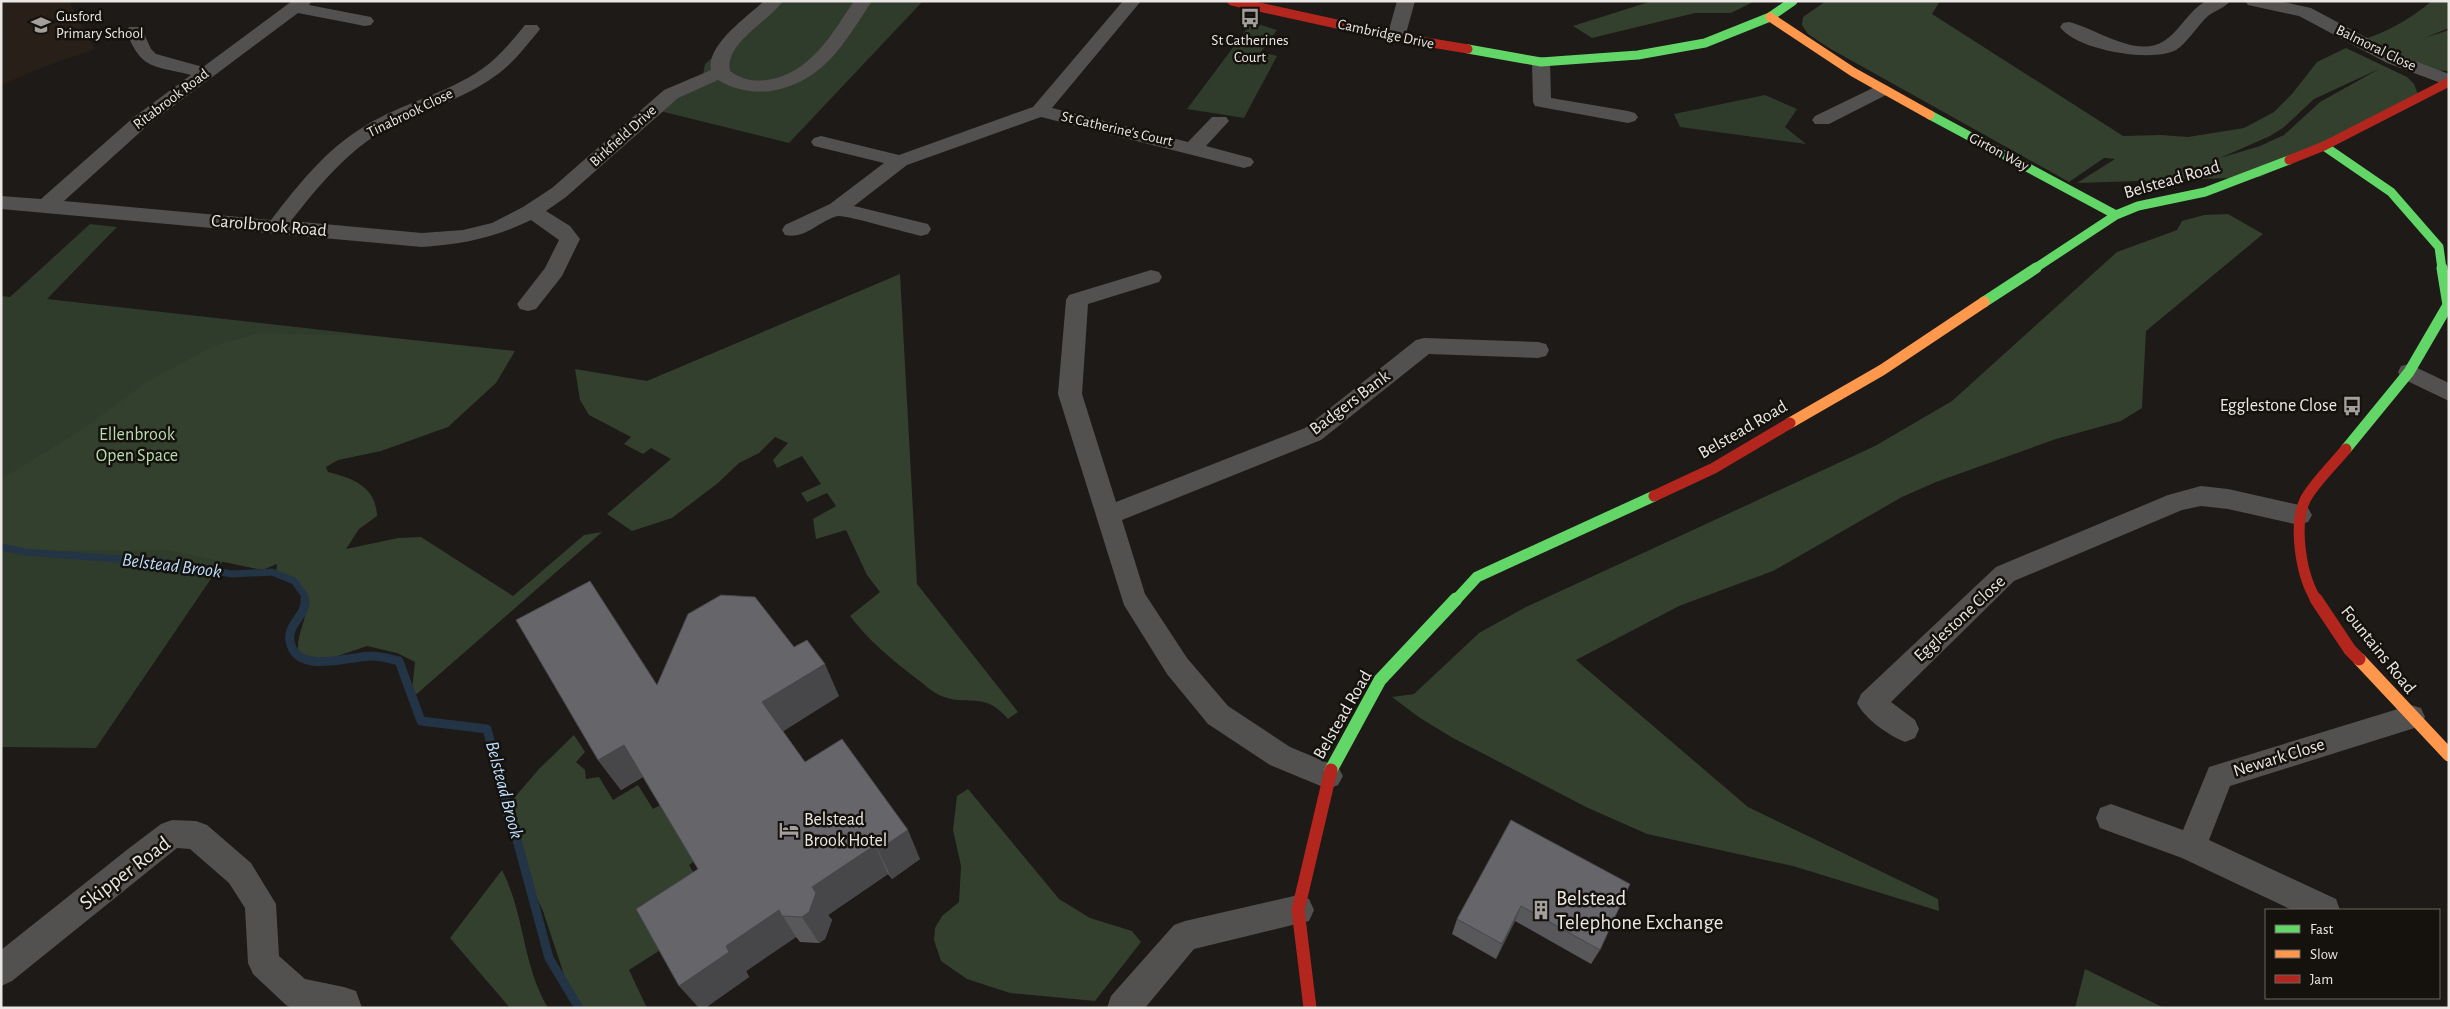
<svg xmlns="http://www.w3.org/2000/svg" width="2450" height="1009" viewBox="0 0 2450 1009" font-family="'Alegreya Sans',sans-serif">
  <style>
    .built { fill: #281f18 }
    .green { fill: #2f3b2b }
    .forest { fill: #32402d; fill-rule: evenodd }
    .lines { fill: none; stroke-linecap: round; stroke-linejoin: round }
    .stream-far1 { stroke: #223445; stroke-width: 7 }
    .stream { stroke: #223445; stroke-width: 9 }
    .street { fill: #535150; fill-rule: evenodd }
    .fast-far2 { stroke: #63d668; stroke-width: 9 }
    .fast-far1 { stroke: #63d668; stroke-width: 11 }
    .fast { stroke: #63d668; stroke-width: 13 }
    .slow-far2 { stroke: #ff974d; stroke-width: 9 }
    .slow-far1 { stroke: #ff974d; stroke-width: 11 }
    .slow { stroke: #ff974d; stroke-width: 13 }
    .jam-far2 { stroke: #b3261e; stroke-width: 9 }
    .jam-far1 { stroke: #b3261e; stroke-width: 11 }
    .jam { stroke: #b3261e; stroke-width: 13 }
    .wall { fill: #58575a }
    .shaded-wall { fill: #47474a }
    .building { fill: #666569; stroke: #47474a }
    .labels { text-anchor: middle; dominant-baseline: central; stroke-width: 5; stroke-linejoin: round; paint-order: stroke }
    .far-poi-label { font-size: 15px; fill: #ebe7e4; stroke: #15110c; text-anchor: start }
    .far-street-label { font-size: 15px; fill: #ebe7e4; stroke: #15110c }
    .street-label { font-size: 18px; fill: #ebe7e4; stroke: #15110c }
    .poi-label { font-size: 18px; fill: #ebe7e4; stroke: #15110c; text-anchor: end }
    .park-label { font-size: 18px; fill: #b8ddb0; stroke: #15110c }
    .water-label { font-size: 19px; font-style: italic; fill: #bcdefe; stroke: #15110c }
    .near-street-label { font-size: 21px; fill: #ebe7e4; stroke: #15110c }
    .near-poi-label { font-size: 21px; fill: #ebe7e4; stroke: #15110c; text-anchor: start }
  </style>
  <rect width="100%" height="100%" fill="#1d1a17"/>
  <path class="built" d="M 1,1 L 69,1 L 95,49 L 49,65 L 1,85 Z"/>
  <path class="green" d="M 774,1 L 923,1 L 789,143 L 652,109 L 702,80 L 705,64 Z
    M 1252,22 L 1277,30 L 1261,52 L 1277,56 L 1244,118 L 1187,109 Z
    M 1765,95 L 1797,109 L 1785,127 L 1806,144 L 1680,127 L 1674,114 Z
    M 90,224 L 117,227 L 47,299 L 376,336 L 96,748 L 1,747 L 1,296 L 10,297 Z"/>
  <path class="forest" d="M 1652,1 L 1755,1 L 1731,13 L 1695,13 L 1592,38 L 1573,26 Z
    M 1826,1 L 1940,1 L 1932,14 L 2123,136 L 2161,135 L 2188,137 L 2244,128 L 2274,112 L 2292,94 L 2317,62 L 2346,48 L 2407,77 L 2414,84 L 2419,97 L 2260,177 L 2077,183 L 2115,159 L 2104,158 L 2069,182 L 1829,48 L 1808,34 L 1802,25 L 1803,17 ZM 2379,69 L 2320,102 L 2284,135 L 2260,146 L 2220,158 L 2270,136 L 2283,128 L 2314,99 Z
    M 2432,1 L 2449,1 L 2449,28 L 2424,38 L 2449,30 L 2449,71 L 2432,70 L 2359,41 C 2387,32 2409,20 2432,1 Z
    M 2228,214 L 2263,234 L 2146,331 L 2142,408 L 2121,421 L 2056,439 L 1936,482 L 1902,497 L 1773,571 L 1679,606 L 1576,660 L 1748,807 L 1938,899 L 1939,911 L 1793,866 L 1647,834 L 1586,807 L 1453,738 L 1420,718 L 1392,697 L 1414,694 L 1479,633 L 1526,607 L 1875,446 L 1952,401 L 2117,252 L 2177,230 L 2182,221 L 2204,215 Z
    M 900,274 L 917,584 L 1018,712 L 1008,719 C 983,689 967,708 939,695 C 931,691 924,684 917,679 C 892,660 869,641 850,616 L 880,592 L 867,575 L 846,530 L 816,539 L 813,519 L 836,506 L 827,493 L 807,502 L 801,493 L 821,484 L 802,456 L 777,468 L 773,460 L 788,443 L 775,437 L 759,453 L 739,463 L 718,483 L 672,518 L 632,531 L 607,514 L 671,459 L 651,448 L 643,454 L 624,444 L 631,437 L 589,415 L 580,400 L 575,369 L 647,381 Z
    M 259,333 L 376,336 L 515,351 L 496,383 L 448,427 L 381,451 L 338,460 L 326,467 L 328,472 C 352,478 376,486 377,516 L 359,529 L 346,549 L 398,538 L 421,537 L 513,596 L 584,535 L 602,532 L 411,699 L 415,662 L 397,653 L 367,646 L 320,662 L 311,662 L 299,654 C 293,634 315,612 302,592 C 298,584 284,578 276,573 L 277,564 L 262,570 L 166,550 L 1,551 L 1,479 L 86,427 L 145,383 L 213,346 Z
    M 574,735 L 585,752 L 576,762 L 585,770 L 586,779 L 599,777 L 613,800 L 638,785 L 653,809 L 666,802 L 699,858 L 689,865 L 722,921 L 707,920 L 629,970 L 647,1008 L 575,1008 L 543,911 L 520,862 L 502,812 L 539,769 Z
    M 968,789 L 1059,899 L 1090,918 L 1132,931 L 1141,942 L 1095,1001 L 1010,993 L 967,979 L 941,961 L 934,940 L 935,928 L 942,916 L 959,902 L 961,866 L 953,830 L 957,796 Z
    M 502,870 C 525,915 522,964 548,1008 L 510,1008 L 450,938 Z
    M 2085,969 L 2164,1008 L 2075,1008 Z"/>
  <g class="lines">
    <path class="stream-far1" d="M 1,547 L 25,552 L 160,562 L 232,574 L 272,572 L 294,581 L 305,596 L 305,601"/>
    <path class="stream" d="M 305,599 C 307,615 287,624 290,641 C 296,676 350,656 372,656 C 381,656 390,659 399,661 L 421,721 L 487,729 L 549,958 L 579,1008"/>
    <path class="street" d="M 292,1 L 312,1 L 309,5 L 371,17 L 374,21 L 371,25 L 365,26 L 298,13 L 148,125 L 64,201 L 271,220 C 299,184 326,149 365,126 C 402,103 446,94 482,69 C 499,57 512,41 525,25 L 537,25 L 540,29 L 537,33 C 524,48 512,65 495,76 C 460,102 416,111 379,133 C 343,156 317,188 291,221 L 422,233 L 463,230 L 492,223 L 523,207 L 552,188 L 664,90 L 711,70 C 706,45 747,17 764,1 L 783,1 C 768,22 724,44 730,71 C 741,79 753,82 767,80 C 810,74 832,34 854,1 L 872,1 C 844,43 824,82 771,91 C 753,93 734,90 718,80 L 678,98 L 566,197 L 546,211 L 570,226 L 580,239 L 562,276 L 536,309 L 528,311 L 520,309 L 517,304 L 545,268 L 559,240 L 531,220 C 494,238 463,244 422,247 L 1,209 L 1,196 L 41,199 L 134,117 L 191,75 C 153,65 142,71 126,31 L 129,27 L 141,27 L 151,49 L 156,54 L 203,67 Z
      M 1123,1 L 1141,1 L 1052,108 L 1188,142 L 1212,117 L 1226,117 L 1229,121 L 1206,146 L 1251,158 L 1254,162 L 1251,166 L 1244,168 L 1041,117 L 907,165 L 854,206 L 928,224 L 931,229 L 928,234 L 921,236 C 908,233 846,215 838,216 C 820,220 805,240 785,235 L 782,230 L 785,225 L 830,204 L 884,163 L 814,146 L 811,142 L 814,138 L 821,136 L 899,155 L 1033,107 Z
      M 1397,1 L 1415,1 L 1405,37 L 1402,41 L 1390,41 L 1387,37 Z
      M 2206,1 L 2230,1 C 2225,8 2214,11 2208,16 C 2198,25 2186,44 2176,50 C 2151,63 2076,50 2060,27 L 2063,23 L 2069,22 C 2095,28 2137,59 2164,41 C 2180,31 2188,11 2206,1 Z
      M 2245,1 L 2279,1 L 2311,8 L 2399,55 L 2449,74 L 2449,86 L 2387,63 L 2299,16 L 2248,5 Z
      M 1541,57 L 1547,58 L 1550,62 L 1551,98 L 1628,111 L 1635,113 L 1638,117 L 1635,121 L 1628,123 L 1535,106 L 1533,102 L 1532,62 L 1535,58 Z
      M 1881,84 L 1888,86 L 1890,90 L 1888,94 L 1829,124 L 1815,124 L 1812,120 L 1815,116 Z
      M 1151,270 L 1159,272 L 1162,277 L 1159,282 L 1088,304 L 1082,394 L 1116,502 L 1305,428 L 1416,340 L 1424,338 L 1538,342 L 1546,344 L 1549,350 L 1546,356 L 1538,358 L 1429,354 L 1321,440 L 1122,520 L 1145,594 L 1187,658 L 1228,706 L 1290,747 L 1338,767 L 1343,776 L 1338,785 L 1328,789 L 1270,765 L 1208,724 L 1167,674 L 1124,605 L 1058,394 L 1066,300 L 1069,295 Z
      M 2409,364 L 2449,383 L 2449,401 L 2401,378 L 2398,372 L 2401,366 Z
      M 2201,486 L 2228,489 L 2299,505 L 2308,508 L 2312,515 L 2308,522 L 2299,525 L 2228,509 L 2201,506 L 2182,510 L 2014,581 L 1891,702 L 1915,720 L 1919,729 L 1915,738 L 1905,742 C 1888,735 1865,719 1857,703 L 1861,694 L 1996,567 L 2168,495 Z
      M 2411,705 L 2421,708 L 2425,717 L 2421,726 L 2230,786 L 2209,840 L 2336,899 L 2340,910 L 2292,910 L 2182,858 L 2100,828 L 2096,818 L 2100,808 L 2111,804 L 2183,830 L 2209,767 Z
      M 172,820 L 196,821 L 207,825 L 251,863 L 276,904 L 279,956 L 305,979 L 344,987 L 356,991 L 362,1008 L 291,1008 L 286,1005 L 253,974 L 248,963 L 245,908 L 229,883 L 190,849 L 177,848 L 12,981 L 1,986 L 1,950 L 128,849 L 161,824 Z
      M 1298,895 L 1309,899 L 1314,910 L 1309,921 L 1194,949 L 1145,1008 L 1107,1008 L 1111,996 L 1174,925 L 1185,921 Z"/>
    <path class="fast-far2" d="M 1468,49 L 1541,62 L 1638,55 L 1705,43 L 1770,17 L 1793,1
      M 1930,115 L 2116,215
      M 2324,146 L 2391,192 L 2439,247 L 2442,269
      M 2034,269 L 2116,215 L 2138,206 L 2205,192 L 2289,160"/>
    <path class="fast-far1" d="M 1984,302 L 2036,268
      M 2346,449 L 2409,372 L 2448,305 L 2442,268
      M 1455,601 L 1477,577 L 1654,496"/>
    <path class="fast" d="M 1331,770 L 1380,680 L 1456,599"/>
    <path class="slow-far2" d="M 1770,17 L 1853,72 L 1930,115"/>
    <path class="slow-far1" d="M 1790,423 L 1882,370 L 1984,302"/>
    <path class="slow" d="M 2359,659 L 2449,755"/>
    <path class="jam-far2" d="M 1232,1 L 1396,37 L 1468,49
      M 2289,160 L 2324,146 L 2449,82"/>
    <path class="jam-far1" d="M 1654,496 L 1714,468 L 1790,423
      M 2317,601 C 2301,577 2293,526 2305,500 C 2313,484 2334,464 2346,449"/>
    <path class="jam" d="M 2316,599 L 2350,650 L 2359,659
      M 1310,1008 L 1298,910 L 1331,770"/>
  </g>
  <path class="wall" d="M 794,647 L 839,696 L 783,731 L 805,762 L 920,859 L 892,879 L 888,874 L 828,915 L 832,920 L 825,939 L 819,943 L 800,942 L 796,937 L 746,971 L 749,977 L 705,1008 L 698,869 L 643,777 L 621,790 L 598,760 L 657,685 Z
    M 1511,820 L 1600,950 L 1591,964 L 1515,921 L 1496,959 L 1452,934 L 1457,919 Z"/>
  <path class="shaded-wall" d="M 825,664 L 839,696 L 779,734 L 762,702 Z
    M 624,745 L 645,775 L 621,790 L 598,760 Z
    M 908,830 L 920,859 L 892,879 L 878,850 Z
    M 875,845 L 888,874 L 828,915 L 832,920 L 825,939 L 819,943 L 802,917 L 812,887 Z
    M 1521,906 L 1515,921 L 1496,959 L 1502,944 Z
    M 779,910 L 796,937 L 746,971 L 749,977 L 705,1008 L 699,1008 L 679,986 L 726,946 Z"/>
  <path class="building" d="M 590,581 L 657,685 L 688,614 L 721,595 L 755,597 L 794,647 L 807,640 L 825,664 L 762,702 L 805,762 L 842,739 L 908,830 L 878,850 L 875,845 L 812,887 L 816,893 L 809,912 L 802,917 L 782,916 L 779,910 L 726,946 L 729,952 L 679,986 L 636,909 L 698,869 L 624,745 L 598,760 L 516,620 Z
    M 1511,820 L 1630,884 L 1600,950 L 1521,906 L 1502,944 L 1457,919 Z"/>
  <defs>
    <symbol id="bus-bare" viewBox="-9 -9 18 18"><path d="M-5-6H5V4H4V6H2V4H-2V6H-4V4H-5ZM-3.5-4V0h7V-4ZM-3.5 1.2v1.5H-2V1.2ZM2 1.2v1.5H3.5V1.2Z" fill="#a39f9c" stroke="#15110c" stroke-width="2.5" paint-order="stroke"/></symbol>
    <symbol id="school-bare" viewBox="-9 -9 18 18"><path d="M0-5L7-2L0 1L-7-2ZM-4 1L0 2.5L4 1V4Q0 6-4 4Z" fill="#a39f9c" stroke="#15110c" stroke-width="2.5" paint-order="stroke"/></symbol>
    <symbol id="hotel-bare" viewBox="-9 -9 18 18"><path d="M-6-4.5h1.5V1H6V5H4.5V3h-9V5H-6ZM-4 0a1.8 1.8 0 1 1 3.6 0ZM.5 0V-2.5h3Q6-2.5 6 0Z" fill="#a39f9c" stroke="#15110c" stroke-width="2.5" paint-order="stroke"/></symbol>
    <symbol id="building-bare" viewBox="-9 -9 18 18"><path d="M-4-6H4V6H1V3H-1V6H-4ZM-2.5-4.3h1.7v1.8h-1.7ZM.8-4.3h1.7v1.8H.8ZM-2.5-1h1.7V.8h-1.7ZM.8-1h1.7V.8H.8Z" fill="#a39f9c" stroke="#15110c" stroke-width="2.5" paint-order="stroke"/></symbol>
  </defs>
  <g fill-rule="evenodd">
    <use href="#bus-bare" x="1236" y="4" width="28" height="28"/>
    <use href="#school-bare" x="27" y="11" width="28" height="28"/>
    <use href="#bus-bare" x="2338" y="392" width="28" height="28"/>
    <use href="#hotel-bare" x="775" y="816" width="28" height="28"/>
    <use href="#building-bare" x="1527" y="896" width="28" height="28"/>
  </g>
  <g class="labels">
    <g class="far-poi-label">
      <text x="56" y="16">Gusford<tspan x="56" dy="17">Primary School</tspan></text>
      <text x="1250" y="40" text-anchor="middle">St Catherines<tspan x="1250" dy="17">Court</tspan></text>
    </g>
    <g class="far-street-label">
      <text transform="translate(1386 34) rotate(12)">Cambridge Drive</text>
      <text transform="translate(2376 48) rotate(26)">Balmoral Close</text>
      <text transform="translate(171 99) rotate(-37)">Ritabrook Road</text>
      <text transform="translate(410 113) rotate(-26)">Tinabrook Close</text>
      <text transform="translate(1117 129) rotate(13)">St Catherine's Court</text>
      <text transform="translate(623 136) rotate(-42)">Birkfield Drive</text>
      <text transform="translate(1999 152) rotate(28)">Girton Way</text>
    </g>
    <g class="street-label">
      <text transform="translate(2172 180) rotate(-16)">Belstead Road</text>
      <text transform="translate(269 226) rotate(5)">Carolbrook Road</text>
      <text transform="translate(1350 403) rotate(-37)">Badgers Bank</text>
      <text transform="translate(1743 430) rotate(-30)">Belstead Road</text>
      <text transform="translate(1960 619) rotate(-43)">Egglestone Close</text>
      <text transform="translate(2378 650) rotate(51)">Fountains Road</text>
      <text transform="translate(1343 715) rotate(-60)">Belstead Road</text>
      <text transform="translate(2279 758) rotate(-17)">Newark Close</text>
    </g>
    <g class="poi-label">
      <text x="2337" y="406">Egglestone Close</text>
      <text x="804" y="820" text-anchor="start">Belstead<tspan x="804" dy="21">Brook Hotel</tspan></text>
    </g>
    <g class="park-label">
      <text x="137" y="435">Ellenbrook<tspan x="137" dy="21">Open Space</tspan></text>
    </g>
    <g class="water-label">
      <text transform="translate(172 566) rotate(7)">Belstead Brook</text>
      <text transform="translate(504 790) rotate(75)">Belstead Brook</text>
    </g>
    <g class="near-street-label">
      <text transform="translate(125 873) rotate(-37)">Skipper Road</text>
    </g>
    <g class="near-poi-label">
      <text x="1556" y="898">Belstead<tspan x="1556" dy="24">Telephone Exchange</tspan></text>
    </g>
  </g>
  <rect width="2450" height="1009" fill="none" stroke="#ebe7e4" stroke-width="5"/>
  <rect x="2265" y="909" width="175" height="90" fill="#15110c" stroke="#6b6762"/>
  <rect x="2275" y="925" width="25" height="8" fill="#63d668" stroke="#6b6762"/>
  <text x="2310" y="934" font-size="15" fill="#ebe7e4">Fast</text>
  <rect x="2275" y="950" width="25" height="8" fill="#ff974d" stroke="#6b6762"/>
  <text x="2310" y="959" font-size="15" fill="#ebe7e4">Slow</text>
  <rect x="2275" y="975" width="25" height="8" fill="#b3261e" stroke="#6b6762"/>
  <text x="2310" y="984" font-size="15" fill="#ebe7e4">Jam</text>
</svg>
